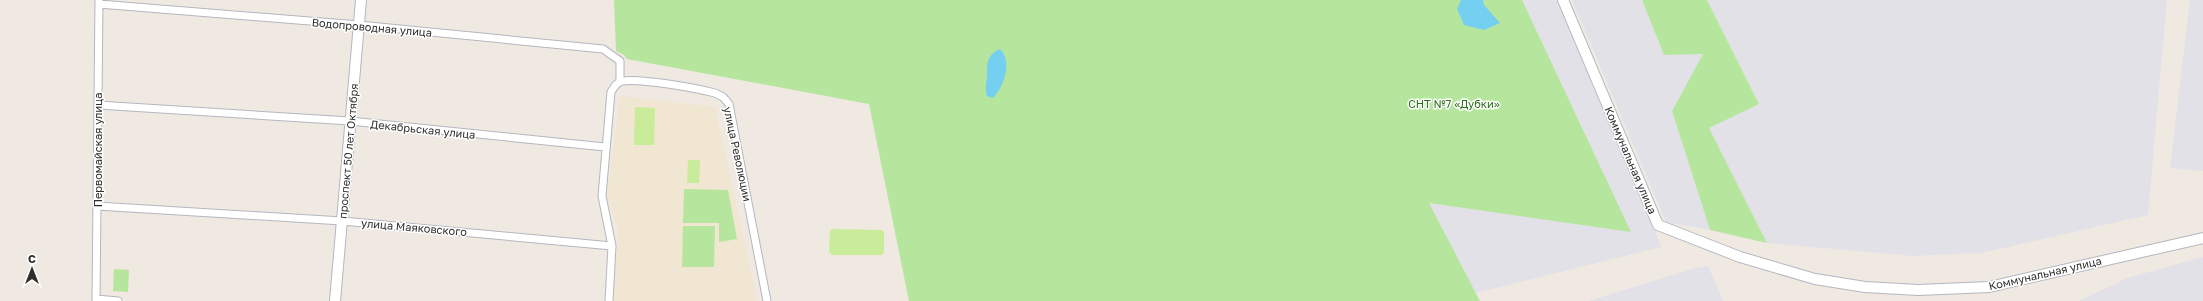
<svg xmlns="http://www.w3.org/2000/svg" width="2203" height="301" viewBox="0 0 2203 301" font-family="'Golos Text',sans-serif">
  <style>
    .industrial { fill: #e3e1e8 }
    .education { fill: #f0e6d1 }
    .green { fill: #b6e59e }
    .pitch { fill: #c9ec9a }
    .water { fill: #75cff0 }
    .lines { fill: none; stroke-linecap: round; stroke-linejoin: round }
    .street-casing { stroke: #b4b7c1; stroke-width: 9 }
    .secondary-casing { stroke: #b4b7c1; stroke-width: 12 }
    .street { stroke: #fff; stroke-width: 7 }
    .secondary { stroke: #fff; stroke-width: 10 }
    .labels { text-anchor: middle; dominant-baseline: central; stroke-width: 3; stroke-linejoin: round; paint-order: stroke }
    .street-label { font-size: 11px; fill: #2e2e2e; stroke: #fff }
    .park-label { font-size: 11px; fill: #2c6e1b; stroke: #fff }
  </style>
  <rect width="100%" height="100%" fill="#efe9e1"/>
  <path class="industrial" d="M 1522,0 L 1558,0 L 1649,213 L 1661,247 L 1476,293 L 1428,203 L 1631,232 Z
    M 1572,0 L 1642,0 L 1664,55 L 1704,53 L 1672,111 L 1710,230 L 1666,222 Z
    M 1707,0 L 2167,0 L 2148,215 L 1981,253 L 1913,256 L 1767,243 L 1709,128 L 1759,103 Z
    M 2190,0 L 2203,0 L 2203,171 L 2170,168 Z
    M 2203,257 L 2203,301 L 2079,301 L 2127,278 Z
    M 1708,266 L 1723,301 L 1589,301 L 1695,268 Z"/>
  <path class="education" d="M 620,96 L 715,107 L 757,301 L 614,301 L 618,230 L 607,197 Z"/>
  <path class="green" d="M 614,0 L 1522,0 L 1631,232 L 1429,203 L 1480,301 L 909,301 L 869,104 L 627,59 L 624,55 L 616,51 Z
    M 1642,0 L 1707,0 L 1759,104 L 1709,128 L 1767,243 L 1710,230 L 1672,111 L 1703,54 L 1664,55 Z
    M 684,189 L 728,190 L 737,239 L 719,242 L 719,223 L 683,223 Z
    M 683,226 L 715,226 L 714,267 L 682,267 Z
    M 114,269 L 129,270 L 128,292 L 113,291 Z"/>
  <path class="pitch" d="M 635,107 L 655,108 L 654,145 L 634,145 Z
    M 688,160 L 700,160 L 699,183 L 687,183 Z
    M 832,229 L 882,230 L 884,232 L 884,253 L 882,255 L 832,255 L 829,252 L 830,231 Z"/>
  <path class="water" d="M 1461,0 L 1483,0 L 1484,5 L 1500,23 L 1484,30 L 1464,25 L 1457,9 Z
    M 1000,49 C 1013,62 1004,86 993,98 L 987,96 C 985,89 986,84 987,77 C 987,64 986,55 1000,49 Z"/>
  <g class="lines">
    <defs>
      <path id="street" d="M 99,4 L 359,25 L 603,49 L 620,61 L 620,81
        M 98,105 L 350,121 L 605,147
        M 97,206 L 342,221 L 612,246
        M 96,299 L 118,301
        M 96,301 L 99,0
        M 609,301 L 612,246 L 602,196 L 611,92 C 614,87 616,83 622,81 C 641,78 695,88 715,93 L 723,97 L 729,104 L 767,301"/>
      <path id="secondary" d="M 1563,0 L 1658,225 L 1740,257 L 1815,279 L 1865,287 L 1918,290 L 1989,287 L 2203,238
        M 335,301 L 361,0"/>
    </defs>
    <use href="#street" class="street-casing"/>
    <use href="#secondary" class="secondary-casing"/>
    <use href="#street" class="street"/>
    <use href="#secondary" class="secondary"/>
  </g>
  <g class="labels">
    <g class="street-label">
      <text transform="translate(372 27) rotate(5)">Водопроводная улица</text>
      <text transform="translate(423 129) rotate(6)">Декабрьская улица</text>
      <text transform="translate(97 150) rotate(-90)">Первомайская улица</text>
      <text transform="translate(348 151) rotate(-85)">проспект 50 лет Октября</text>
      <text transform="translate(738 154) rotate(78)">улица Революции</text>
      <text transform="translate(1631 160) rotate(67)">Коммунальная улица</text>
      <text transform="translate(414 227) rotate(5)">улица Маяковского</text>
      <text transform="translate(2045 273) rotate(-13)">Коммунальная улица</text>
    </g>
    <g class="park-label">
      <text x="1454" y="103">СНТ №7 «Дубки»</text>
    </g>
  </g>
  <g transform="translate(32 269)" stroke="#ffffff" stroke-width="3" paint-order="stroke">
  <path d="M0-3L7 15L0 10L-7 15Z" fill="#2e2e2e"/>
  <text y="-6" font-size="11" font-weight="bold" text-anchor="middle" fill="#2e2e2e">С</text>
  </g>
</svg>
